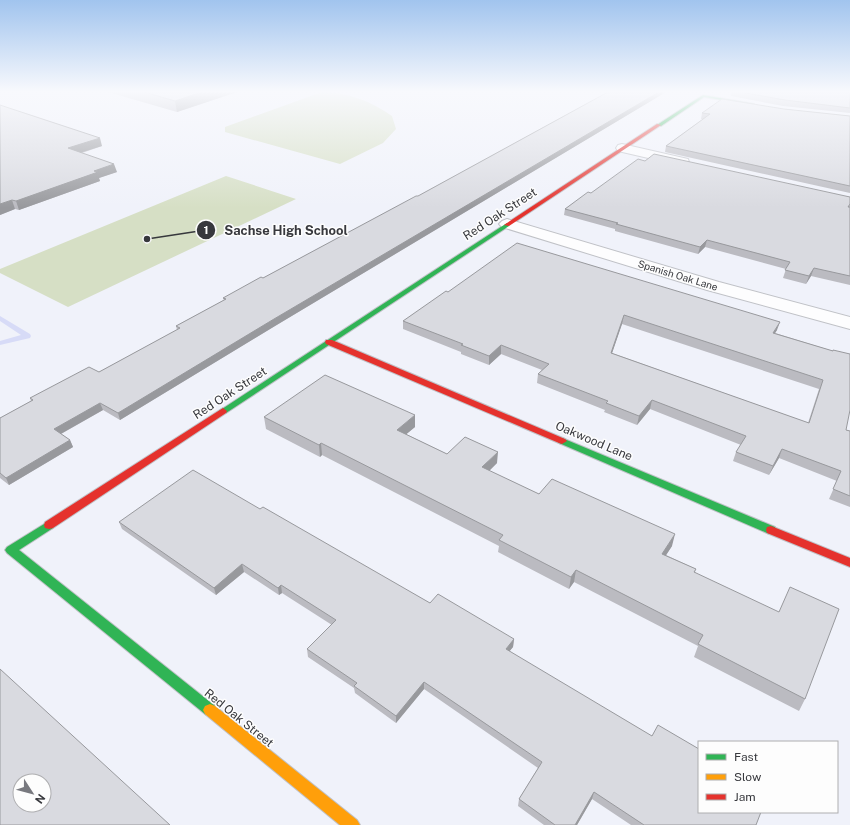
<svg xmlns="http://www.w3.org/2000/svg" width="850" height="825" viewBox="0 0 850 825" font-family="'Public Sans',sans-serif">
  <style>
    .green { fill: #d6dfc5 }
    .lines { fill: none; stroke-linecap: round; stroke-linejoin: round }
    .stream { fill: #d7dbf7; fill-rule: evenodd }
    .street-casing { stroke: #c0c2c7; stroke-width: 2 }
    .fast-casing { stroke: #c0c2c7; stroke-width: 2 }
    .slow-casing { stroke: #c0c2c7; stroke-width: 2 }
    .jam-casing { stroke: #c0c2c7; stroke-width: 2 }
    .street { fill: #fdfdfe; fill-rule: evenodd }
    .fast { fill: #30b455; fill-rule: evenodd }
    .slow { fill: #ff9f0a; fill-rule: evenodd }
    .jam { fill: #e5322d; fill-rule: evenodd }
    .wall { fill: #bbbbc1; fill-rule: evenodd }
    .shaded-wall { fill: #98999d }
    .building { fill: #d9dae0; stroke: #98999d; fill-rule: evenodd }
    .labels { text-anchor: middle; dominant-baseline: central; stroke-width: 3; stroke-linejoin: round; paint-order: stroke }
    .far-street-label { font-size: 10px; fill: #37383d; stroke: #fdfdfd }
    .street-label { font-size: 12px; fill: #37383d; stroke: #fdfdfd }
    .leader { fill: none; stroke: #37383d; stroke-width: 1.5 }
    .callout-dot { fill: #37383d; stroke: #fdfdfd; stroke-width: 1.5 }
    .mark-label { font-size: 12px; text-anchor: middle; font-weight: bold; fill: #fff }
    .callout-label { font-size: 13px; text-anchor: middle; font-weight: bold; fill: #37383d; stroke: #fdfdfd; stroke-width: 3; stroke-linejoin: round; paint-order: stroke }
  </style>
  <rect width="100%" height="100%" fill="#f0f2fa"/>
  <path class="green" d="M 322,92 C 347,92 371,101 392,116 L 396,129 L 383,143 L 340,164 L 225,132 L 225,127 Z
    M 226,176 L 296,199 L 68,307 L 0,273 L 0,269 Z"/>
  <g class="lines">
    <path class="stream" d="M 0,316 L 30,334 L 31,336 L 30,338 L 0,345 L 0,341 L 21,335 L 0,321 Z"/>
    <defs>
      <path id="street" d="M 622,144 L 688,159 L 689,162 L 688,165 L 683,166 L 618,151 L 616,148 L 618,145 Z
        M 507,219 L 719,282 L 850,317 L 850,329 L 707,290 L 502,227 L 499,224 L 502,221 Z"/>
      <path id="fast" d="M 703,95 L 754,104 L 752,105 L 704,97 L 661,126 L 657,125 Z
        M 507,223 L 509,224 L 509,226 L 226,413 L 220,413 L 219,411 Z
        M 562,438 L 775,527 L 776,530 L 775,533 L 771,534 L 767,533 L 559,443 L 557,441 Z
        M 49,521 L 53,522 L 54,525 L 53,528 L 19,550 L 215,706 L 217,710 L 215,714 L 210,716 L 205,714 L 7,553 L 5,550 L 7,547 Z"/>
      <path id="slow" d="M 210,704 L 215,706 L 357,820 L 360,825 L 340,825 L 205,714 L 203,710 L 205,706 Z"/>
      <path id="jam" d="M 657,124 L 661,125 L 509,226 L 504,225 Z
        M 326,340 L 332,340 L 565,439 L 567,441 L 562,444 L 559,443 L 326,344 L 325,342 Z
        M 223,408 L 227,411 L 226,413 L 53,528 L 49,529 L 45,528 L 44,525 L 45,522 Z
        M 771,526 L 850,558 L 850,567 L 767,533 L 766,530 L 767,527 Z"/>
    </defs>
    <use href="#street" class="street-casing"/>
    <use href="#fast" class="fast-casing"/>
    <use href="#slow" class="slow-casing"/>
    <use href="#jam" class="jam-casing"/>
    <use href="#street" class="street"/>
    <use href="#fast" class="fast"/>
    <use href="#slow" class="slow"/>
    <use href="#jam" class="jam"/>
  </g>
  <path class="wall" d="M 108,92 L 237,92 L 177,112 Z
    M 608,92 L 666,92 L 275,326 L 120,420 L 103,410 L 61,434 L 70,440 L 73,447 L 9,485 L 0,478 L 0,418 L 31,401 L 30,398 L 99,372 L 177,330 L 176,326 L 224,300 L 223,298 L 263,278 L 418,196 Z
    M 732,92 L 850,92 L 850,113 L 783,106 L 731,96 Z
    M 0,105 L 102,146 L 82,153 L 117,172 L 99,178 L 100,181 L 19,210 L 15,209 L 0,215 Z
    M 784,109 L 850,116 L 850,193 L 665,152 L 666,146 L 703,119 L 701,119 L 702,113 Z
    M 645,161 L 850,197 L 850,285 L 811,276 L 806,284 L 783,278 L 786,269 L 705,247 L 698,254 L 615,231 L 615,229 L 564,215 L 565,209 Z
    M 448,292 L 777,330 L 775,333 L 833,351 L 846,430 L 850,431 L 850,507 L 829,499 L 837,481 L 779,458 L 769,475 L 733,461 L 736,452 L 741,445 L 650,409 L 637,425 L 604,412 L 605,410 L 537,383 L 538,374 L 542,370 L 501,354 L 489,365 L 461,354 L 461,352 L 403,329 L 403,321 ZM 622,324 L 819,389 L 808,423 L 612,353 Z
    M 264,417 L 415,427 L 406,434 L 447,454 L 497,463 L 489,471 L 539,494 L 672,546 L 666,555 L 696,569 L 695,572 L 805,699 L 799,711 L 694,657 L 698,646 L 574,582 L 569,589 L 498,552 L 499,546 L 322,455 L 320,457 L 266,429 Z
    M 260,509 L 430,603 L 514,639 L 513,647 L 509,651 L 756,825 L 631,825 L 592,799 L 577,825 L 544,825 L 518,806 L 519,799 L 538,768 L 424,689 L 396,723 L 355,693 L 354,688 L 308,657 L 307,649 L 332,625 L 282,593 L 279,595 L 244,572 L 216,595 L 122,529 L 119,522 Z"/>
  <path class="shaded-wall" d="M 202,92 L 237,92 L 177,112 L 175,101 Z
    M 659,92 L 666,92 L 275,326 L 120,420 L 118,413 L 274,319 Z
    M 100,138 L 102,146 L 70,156 L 68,148 Z
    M 114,164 L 117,172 L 99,178 L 100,181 L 19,210 L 16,201 L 94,171 Z
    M 12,200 L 15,209 L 0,215 L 0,204 Z
    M 707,240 L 705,247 L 698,254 L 700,247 Z
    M 814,268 L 811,276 L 806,284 L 809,276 Z
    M 624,315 L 622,324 L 609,362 L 611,353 Z
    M 780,322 L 777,330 L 770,341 L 773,333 Z
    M 501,345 L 501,354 L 489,365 L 489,356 Z
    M 652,400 L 650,409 L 637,425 L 639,416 Z
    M 100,403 L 103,410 L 57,436 L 54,429 Z
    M 415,415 L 415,427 L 397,442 L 397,430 Z
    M 70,440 L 73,447 L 9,485 L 6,478 Z
    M 321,443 L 322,455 L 320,457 L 319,445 Z
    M 782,449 L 779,458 L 769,475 L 773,466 Z
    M 498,452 L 497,463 L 481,479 L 482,467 Z
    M 675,534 L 672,546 L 659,566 L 662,554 Z
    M 242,564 L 244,572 L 216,595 L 214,588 Z
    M 576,570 L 574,582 L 569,589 L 571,577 Z
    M 281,585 L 282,593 L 279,595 L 278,588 Z
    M 514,639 L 513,647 L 505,657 L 506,649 Z
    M 424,682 L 424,689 L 396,723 L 396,716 Z
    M 594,792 L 592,799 L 577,825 L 575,825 Z"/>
  <path class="building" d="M 144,92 L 202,92 L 175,101 Z
    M 608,92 L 659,92 L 274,319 L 118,413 L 100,403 L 54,429 L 70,440 L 6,478 L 0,473 L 0,418 L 33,400 L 30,398 L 89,367 L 99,372 L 180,328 L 176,326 L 226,299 L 223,298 L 261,277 L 263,278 L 416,196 L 418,196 Z
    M 740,92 L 850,92 L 850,108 L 785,100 Z
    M 722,99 L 784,109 L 850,116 L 850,186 L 666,146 L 710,114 L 702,113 Z
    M 0,105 L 100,138 L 68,148 L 114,164 L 94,171 L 98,172 L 16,201 L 12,200 L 0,204 Z
    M 654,154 L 850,197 L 850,204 L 848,207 L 850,207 L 850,276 L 814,268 L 809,276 L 785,270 L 790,262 L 707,240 L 700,247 L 616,224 L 618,223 L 565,209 L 588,192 L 591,193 L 638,159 L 645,161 Z
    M 517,243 L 780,322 L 773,333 L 833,351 L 833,350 L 850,354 L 850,410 L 846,430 L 850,431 L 850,496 L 833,489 L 841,471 L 782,449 L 773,466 L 736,452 L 746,436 L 652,400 L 639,416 L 606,403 L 608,401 L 538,374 L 549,364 L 501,345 L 489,356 L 461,345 L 463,344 L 403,321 L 446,291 L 448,292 ZM 624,315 L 823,380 L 809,423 L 611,353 Z
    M 325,375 L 415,415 L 397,430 L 447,454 L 465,437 L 498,452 L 482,467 L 539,494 L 552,479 L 675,534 L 662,554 L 696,569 L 694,572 L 779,612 L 790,587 L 839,609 L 805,699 L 698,644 L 703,635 L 576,570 L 571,577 L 499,540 L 503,535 L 321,443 L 319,445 L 264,417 Z
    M 193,470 L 260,509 L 263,507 L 430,603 L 438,594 L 514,639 L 506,649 L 652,736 L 658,725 L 699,749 L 699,812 L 761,812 L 756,825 L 644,825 L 594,792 L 575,825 L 555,825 L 519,799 L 542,762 L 424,682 L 396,716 L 354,686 L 357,683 L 307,649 L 336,620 L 281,585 L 278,588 L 242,564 L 214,588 L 119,522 Z
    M 0,669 L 170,825 L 0,825 ZM 20,781 L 44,781 L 44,805 L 20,805 Z"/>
  <linearGradient id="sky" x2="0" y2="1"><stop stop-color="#a1c4ee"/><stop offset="0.44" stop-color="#f8f9fd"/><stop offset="1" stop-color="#f8f9fd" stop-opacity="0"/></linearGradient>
  <rect width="850" height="208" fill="url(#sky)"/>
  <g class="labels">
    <g class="far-street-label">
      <text transform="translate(678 275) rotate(17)">Spanish Oak Lane</text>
    </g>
    <g class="street-label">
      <text transform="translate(500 214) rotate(-33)">Red Oak Street</text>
      <text transform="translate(230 393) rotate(-33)">Red Oak Street</text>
      <text transform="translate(594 441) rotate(23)">Oakwood Lane</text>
      <text transform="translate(239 718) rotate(39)">Red Oak Street</text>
    </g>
  </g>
  <path class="leader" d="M147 239L206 230"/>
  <g class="callout-dot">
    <circle cx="147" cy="239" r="4"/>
    <circle cx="206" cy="230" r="10"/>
  </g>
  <g class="mark-label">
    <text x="206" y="234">1</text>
  </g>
  <g class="callout-label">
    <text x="286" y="235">Sachse High School</text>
  </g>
  <rect x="698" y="741" width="140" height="72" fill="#fdfdfd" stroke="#aeaeb0"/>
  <rect x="706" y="754" width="20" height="6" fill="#30b455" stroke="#aeaeb0"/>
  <text x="734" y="761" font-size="12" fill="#37383d">Fast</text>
  <rect x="706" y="774" width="20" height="6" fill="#ff9f0a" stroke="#aeaeb0"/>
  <text x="734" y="781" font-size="12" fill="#37383d">Slow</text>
  <rect x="706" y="794" width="20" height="6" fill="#e5322d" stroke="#aeaeb0"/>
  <text x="734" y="801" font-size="12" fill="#37383d">Jam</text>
  <g transform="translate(32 793) rotate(126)"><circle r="19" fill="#fdfdfd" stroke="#aeaeb0"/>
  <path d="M0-3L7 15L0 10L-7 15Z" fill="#78797f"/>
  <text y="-6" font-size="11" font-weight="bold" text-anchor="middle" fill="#37383d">N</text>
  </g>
</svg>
